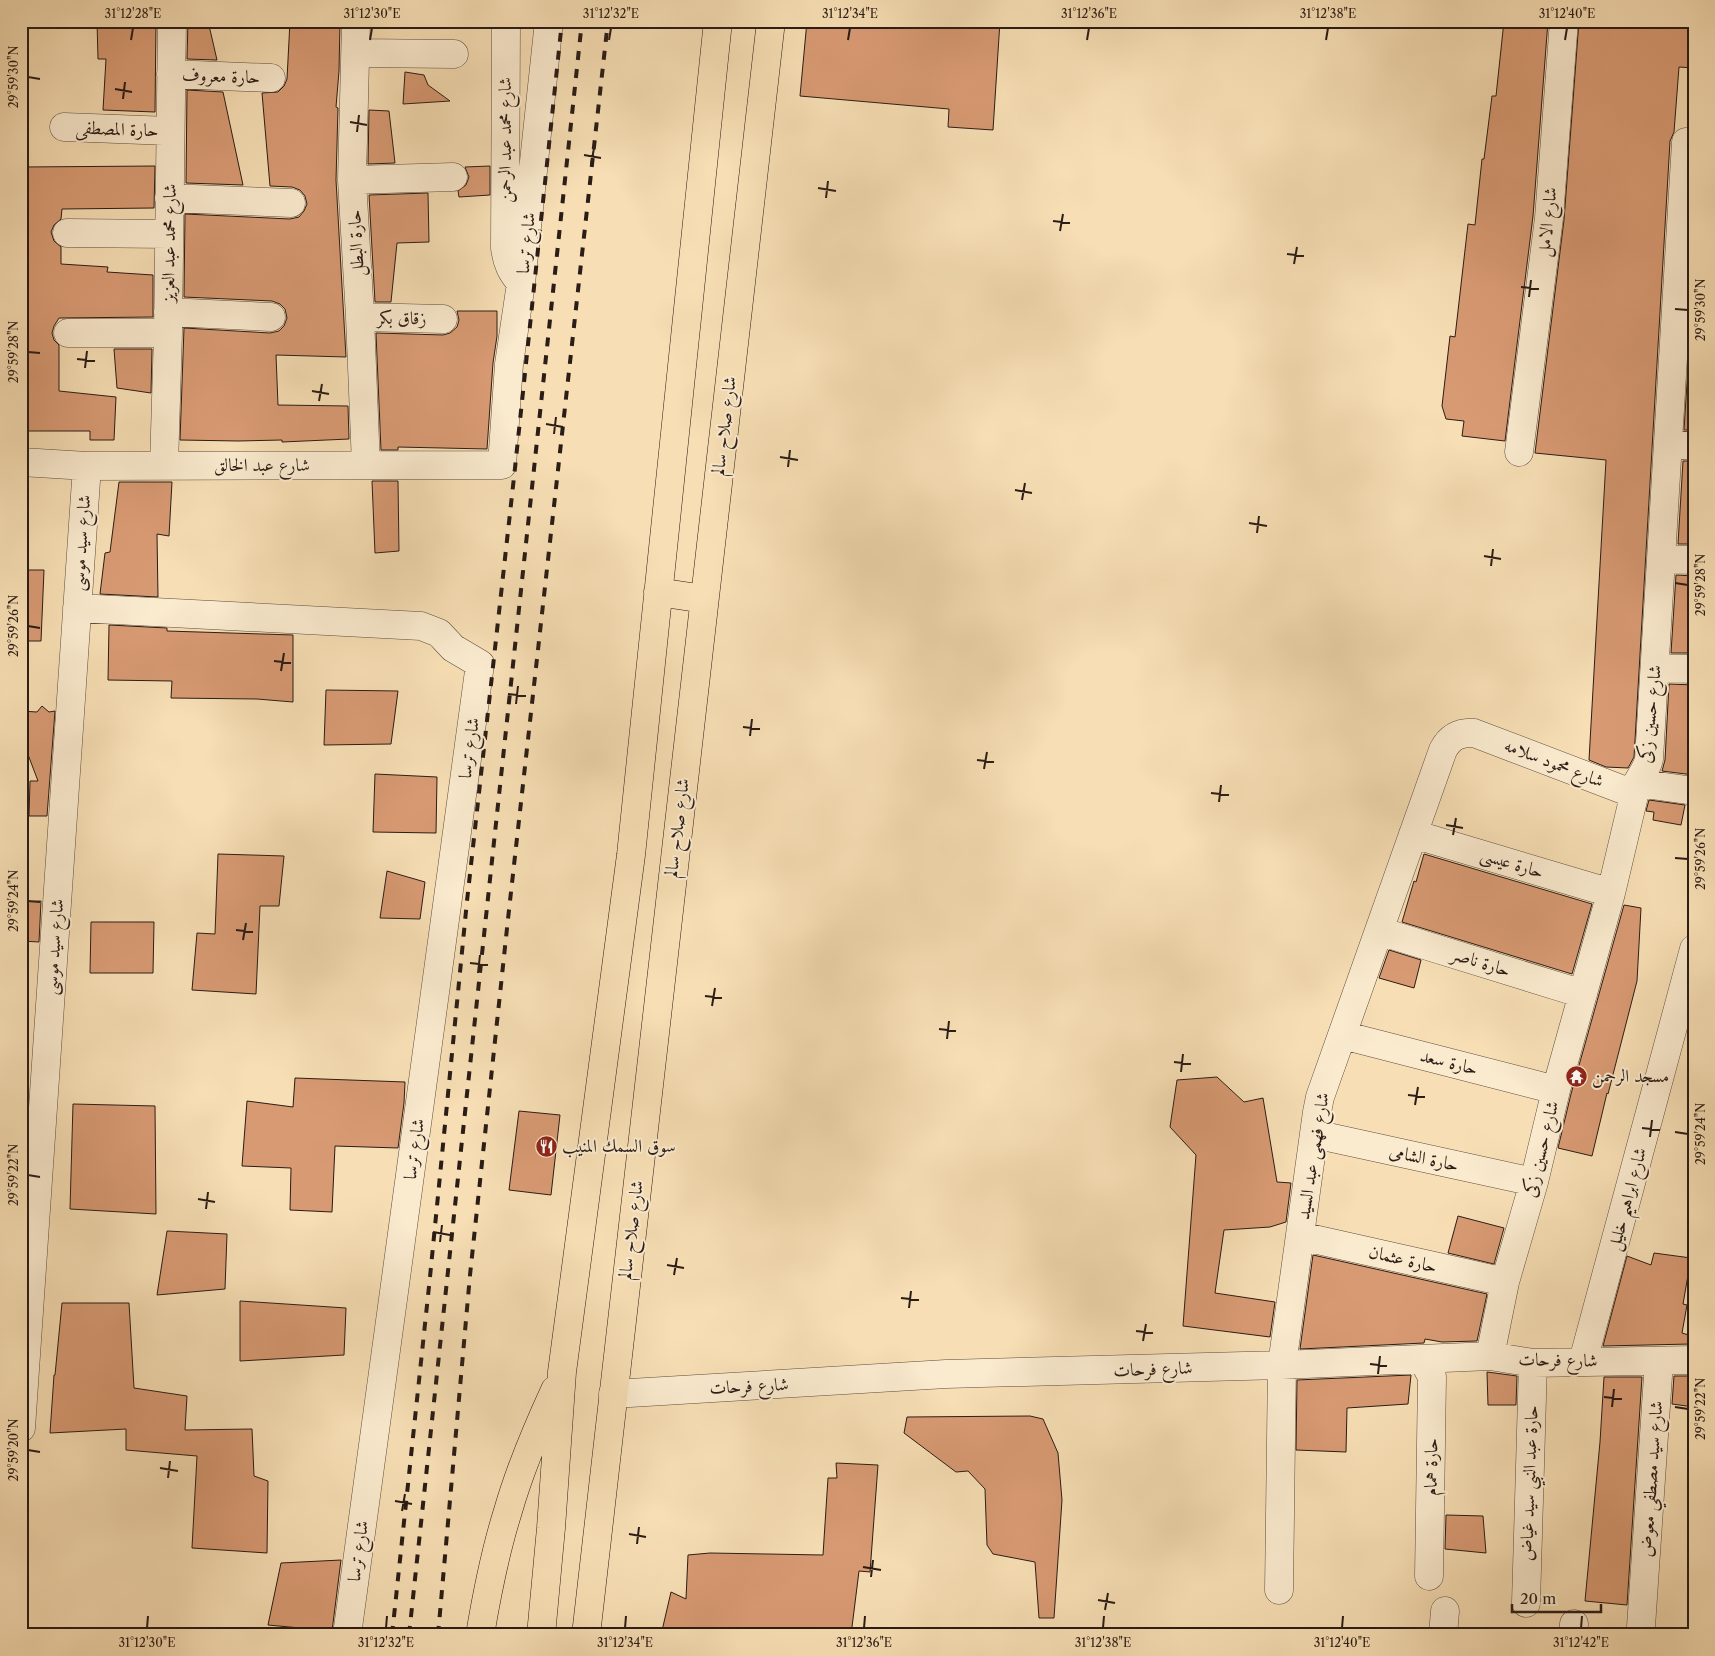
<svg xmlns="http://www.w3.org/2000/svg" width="1715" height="1656" viewBox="0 0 1715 1656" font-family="'Libre Caslon Text',Amiri,serif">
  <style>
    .building { fill: #d89a73; stroke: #2a1c16 }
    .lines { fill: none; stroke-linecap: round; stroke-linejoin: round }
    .minor-casing { stroke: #5d4c3e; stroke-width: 29 }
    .highway-casing { stroke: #2a1c16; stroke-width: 29 }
    .minor { stroke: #faeace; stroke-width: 28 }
    .highway { stroke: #f7deb4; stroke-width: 28 }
    .rail { stroke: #2a1c16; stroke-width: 4; stroke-dasharray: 9 9; stroke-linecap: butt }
    .ticks { fill: none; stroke: #2a1c16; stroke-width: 2 }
    .labels { text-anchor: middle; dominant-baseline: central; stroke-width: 4; stroke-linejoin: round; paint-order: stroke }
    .street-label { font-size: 18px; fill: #2a1c16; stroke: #faeace }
    .poi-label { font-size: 18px; fill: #2a1c16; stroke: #faeace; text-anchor: start }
    .neatline { fill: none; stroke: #2a1c16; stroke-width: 2 }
    .ticks-label { font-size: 12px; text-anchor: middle; fill: #2a1c16 }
  </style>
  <rect width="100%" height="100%" fill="#f7deb4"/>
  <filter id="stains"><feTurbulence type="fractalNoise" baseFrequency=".004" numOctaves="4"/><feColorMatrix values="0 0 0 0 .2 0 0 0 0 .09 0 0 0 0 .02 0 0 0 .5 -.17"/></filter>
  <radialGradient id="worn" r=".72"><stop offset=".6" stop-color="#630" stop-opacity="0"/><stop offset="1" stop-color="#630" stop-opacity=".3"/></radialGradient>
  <path class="building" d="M 97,21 L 156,21 L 155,112 L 103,110 L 106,59 L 98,59 Z
    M 188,21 L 208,21 L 217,60 L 187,59 Z
    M 290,21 L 340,21 L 339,71 L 336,107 L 338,108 L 336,180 L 346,357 L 276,355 L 278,405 L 348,406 L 349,439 L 282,442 L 282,440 L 238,441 L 180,440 L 184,328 L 270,333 L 279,331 L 284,326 L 287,318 L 285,309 L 280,304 L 272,301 L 184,297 L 185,214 L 290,219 L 299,217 L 304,211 L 307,204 L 305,196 L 300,190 L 292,187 L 270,186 L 262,93 L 278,92 L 284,86 L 287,79 Z
    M 807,21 L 1000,21 L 993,130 L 948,127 L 949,109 L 800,96 Z
    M 1504,21 L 1548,21 L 1533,216 L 1505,441 L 1462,436 L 1464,421 L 1446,419 L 1442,406 L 1450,336 L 1455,337 L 1468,224 L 1475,225 L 1482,159 L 1484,159 L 1492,96 L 1496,96 Z
    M 1579,21 L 1694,21 L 1694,68 L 1679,67 L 1674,132 L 1670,141 L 1634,757 L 1628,768 L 1606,767 L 1589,760 L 1606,460 L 1535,453 L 1564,220 Z
    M 405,72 L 424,75 L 428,85 L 450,101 L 403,104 Z
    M 187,90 L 223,92 L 243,185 L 186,183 Z
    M 369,110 L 389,111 L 395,163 L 368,164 Z
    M 155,166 L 154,208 L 62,209 L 61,219 L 54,225 L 51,232 L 54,241 L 61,247 L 61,264 L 108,267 L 107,272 L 153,275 L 153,317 L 59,318 L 54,326 L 52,333 L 54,340 L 59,345 L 59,391 L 116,397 L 114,440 L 90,440 L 90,431 L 24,431 L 23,273 L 26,215 L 23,215 L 22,167 Z
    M 490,166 L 490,195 L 459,197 L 458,191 L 466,185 L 469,177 L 465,167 Z
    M 428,193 L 429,242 L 397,243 L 391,302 L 375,302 L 369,195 Z
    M 1694,274 L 1694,430 L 1684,430 Z
    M 457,311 L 497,311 L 497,336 L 493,363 L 487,449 L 398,447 L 398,450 L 381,450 L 376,333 L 443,335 L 450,333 L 457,327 L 459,320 Z
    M 114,349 L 152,349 L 151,393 L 117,388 Z
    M 1683,461 L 1694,461 L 1694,544 L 1678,544 Z
    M 372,481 L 398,481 L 399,551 L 375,553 Z
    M 119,482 L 172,482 L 169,536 L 157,534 L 158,597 L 100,594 L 105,553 L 110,552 Z
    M 21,570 L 44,570 L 41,641 L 21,641 Z
    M 1676,575 L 1694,576 L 1694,653 L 1671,653 Z
    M 109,625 L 167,628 L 167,631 L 293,635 L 293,702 L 257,699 L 171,698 L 172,681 L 108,680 Z
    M 1669,684 L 1694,685 L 1694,775 L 1662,771 L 1665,760 Z
    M 326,690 L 398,691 L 391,744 L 324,745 Z
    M 42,706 L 49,712 L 55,711 L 47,816 L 29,816 L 30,781 L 38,781 L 21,736 L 21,711 L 37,712 Z
    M 375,774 L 437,777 L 436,833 L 373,832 Z
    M 1649,800 L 1685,805 L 1681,825 L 1653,820 L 1654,812 L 1646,811 Z
    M 218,854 L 284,856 L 279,906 L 260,906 L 256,994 L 192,990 L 197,933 L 215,934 Z
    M 1424,854 L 1592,904 L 1572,974 L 1402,922 L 1414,881 L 1416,882 Z
    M 387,871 L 425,882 L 420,919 L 380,918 Z
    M 41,901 L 39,942 L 21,941 L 21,902 Z
    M 1624,905 L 1641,908 L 1637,981 L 1608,1094 L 1607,1093 L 1592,1156 L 1558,1148 L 1571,1094 Z
    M 91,922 L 154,922 L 153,973 L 90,973 Z
    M 1389,950 L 1421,960 L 1414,988 L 1379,978 Z
    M 1217,1077 L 1244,1102 L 1263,1098 L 1277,1182 L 1291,1183 L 1286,1222 L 1270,1227 L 1224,1230 L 1215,1293 L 1275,1302 L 1270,1337 L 1183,1326 L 1196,1155 L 1170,1127 L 1177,1080 Z
    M 295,1078 L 405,1082 L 404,1103 L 398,1148 L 335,1146 L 332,1212 L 290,1210 L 291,1168 L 242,1166 L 247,1101 L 293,1107 Z
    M 73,1104 L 155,1106 L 156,1214 L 70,1209 Z
    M 519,1111 L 560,1115 L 551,1195 L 509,1190 Z
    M 1458,1216 L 1504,1228 L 1494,1264 L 1448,1253 Z
    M 167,1231 L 227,1234 L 225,1289 L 157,1295 Z
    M 1654,1253 L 1691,1258 L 1683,1304 L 1687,1305 L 1682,1333 L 1692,1336 L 1690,1344 L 1603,1346 L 1627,1256 L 1651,1265 Z
    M 1313,1255 L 1487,1294 L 1477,1341 L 1442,1342 L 1425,1339 L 1424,1343 L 1300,1349 Z
    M 240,1301 L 346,1308 L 344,1355 L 240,1361 Z
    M 62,1303 L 129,1303 L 134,1388 L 187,1396 L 185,1430 L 252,1429 L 254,1476 L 268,1481 L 267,1553 L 192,1548 L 197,1456 L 126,1450 L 126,1429 L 50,1433 L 54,1375 L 55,1375 Z
    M 1487,1372 L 1517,1376 L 1516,1405 L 1488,1405 Z
    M 1411,1375 L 1408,1404 L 1347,1408 L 1346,1452 L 1296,1450 L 1297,1380 Z
    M 1674,1376 L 1694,1376 L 1694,1407 L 1672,1404 Z
    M 1604,1377 L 1642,1377 L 1627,1605 L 1585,1601 L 1600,1442 Z
    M 1030,1416 L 1043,1419 L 1058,1453 L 1062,1500 L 1054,1618 L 1039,1618 L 1035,1562 L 993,1554 L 987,1545 L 985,1489 L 968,1471 L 956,1472 L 904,1433 L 907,1417 Z
    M 836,1463 L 878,1465 L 870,1572 L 859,1571 L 851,1635 L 661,1635 L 671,1592 L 686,1599 L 688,1555 L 710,1553 L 823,1555 L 828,1478 L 837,1478 Z
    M 1446,1515 L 1483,1516 L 1486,1553 L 1445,1549 Z
    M 341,1560 L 332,1631 L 268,1625 L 281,1563 Z"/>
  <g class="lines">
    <defs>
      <path id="minor" d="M 356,21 L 352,180 L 360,317 L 366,465
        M 506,21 L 505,248 C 507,263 511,272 521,283
        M 356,53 L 454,54
        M 171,74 L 271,78
        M 64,127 L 170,131
        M 352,180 L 453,177
        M 169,198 L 291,203
        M 67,233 L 169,234
        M 168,312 L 271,317
        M 360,317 L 443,319
        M 68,333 L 168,333
        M 1669,444 L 1694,446
        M 1519,452 L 1549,218 L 1564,21
        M 21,462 L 87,466 L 502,465 L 509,364 L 521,283 L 549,21
        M 164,466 L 168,333 L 172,21
        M 1661,559 L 1694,560
        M 77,608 L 421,626 L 439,633 L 453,648 L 480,664 L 347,1635
        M 1656,668 L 1694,669
        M 1637,783 L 1694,791
        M 1413,834 L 1611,893
        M 1379,931 L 1583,994
        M 1342,1035 L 1556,1090
        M 1314,1134 L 1534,1182
        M 1300,1236 L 1505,1282
        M 1490,1356 L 1505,1282 L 1534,1182 L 1556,1090 L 1611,893 L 1637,783 C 1641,775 1647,769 1649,759 L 1686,142
        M 1423,1360 L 1432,1377 L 1429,1576
        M 1583,1361 L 1694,949
        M 613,1394 L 946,1374 L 1282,1365 L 1490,1356 L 1533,1363 L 1694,1360
        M 21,1428 L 87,466
        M 1279,1590 L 1282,1365 L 1317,1112 L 1320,1097 L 1443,750 C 1450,737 1460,732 1474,733 L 1634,794
        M 1526,1603 L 1533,1363
        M 1641,1627 L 1659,1361
        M 1443,1635 L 1445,1611
        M 1573,1635 L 1574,1624"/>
      <path id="highway" d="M 658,592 L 704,599
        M 480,1635 C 487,1593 495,1552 508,1511 C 520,1469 537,1429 555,1390
        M 541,1635 L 551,1528 L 562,1372 L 631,855 L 718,21
        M 586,1635 L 771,21"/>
    </defs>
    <use href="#minor" class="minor-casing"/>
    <use href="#highway" class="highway-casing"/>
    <use href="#minor" class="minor"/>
    <use href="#highway" class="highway"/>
    <path class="rail" d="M 392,1635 L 430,1277 L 467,901 L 515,468 L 562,21
      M 409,1635 L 582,21
      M 438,1635 L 470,1275 L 508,919 L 608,21"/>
  </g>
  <path class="ticks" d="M 131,40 L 133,28M 370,40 L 372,28M 609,40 L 611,28M 848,40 L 850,28M 1087,40 L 1089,28M 1326,40 L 1328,28M 1565,40 L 1567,28M 28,77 L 40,79M 115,89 L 132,92M 123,99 L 125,82M 350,122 L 367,125M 357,132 L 359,115M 584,155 L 601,158M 591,165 L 594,148M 818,188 L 836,191M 826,198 L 828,181M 1053,221 L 1070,223M 1060,231 L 1063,214M 1287,254 L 1304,256M 1294,264 L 1297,247M 1521,287 L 1539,289M 1529,297 L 1531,280M 1675,309 L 1688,310M 28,352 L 40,353M 77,359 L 95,361M 85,368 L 87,351M 312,391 L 329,394M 319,401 L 322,384M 546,424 L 563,427M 554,434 L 556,417M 780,457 L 798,460M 788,467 L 790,450M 1015,490 L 1032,493M 1022,500 L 1025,483M 1249,523 L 1267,526M 1257,533 L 1259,516M 1484,556 L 1501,559M 1491,566 L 1493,549M 1675,583 L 1688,585M 28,626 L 40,628M 274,661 L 291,663M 281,671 L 284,653M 508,694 L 526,696M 516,704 L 518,686M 743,727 L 760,729M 750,736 L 752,719M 977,760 L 994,762M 984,769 L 987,752M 1211,793 L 1229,795M 1219,802 L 1221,785M 1446,825 L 1463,828M 1453,835 L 1456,818M 1675,858 L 1688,859M 28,901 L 40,902M 236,930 L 253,932M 243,940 L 246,923M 470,963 L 488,965M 478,973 L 480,955M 705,996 L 722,998M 712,1006 L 715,988M 939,1029 L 956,1031M 947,1039 L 949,1021M 1174,1062 L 1191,1064M 1181,1072 L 1183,1054M 1408,1095 L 1425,1097M 1415,1105 L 1418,1087M 1642,1128 L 1660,1130M 1675,1132 L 1688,1134M 1650,1137 L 1652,1120M 28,1175 L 40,1177M 198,1199 L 215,1202M 206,1209 L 208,1192M 433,1232 L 450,1235M 440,1242 L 442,1225M 667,1265 L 684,1268M 674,1275 L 677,1258M 901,1298 L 919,1300M 909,1308 L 911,1291M 1136,1331 L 1153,1333M 1143,1341 L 1146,1324M 1370,1364 L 1387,1366M 1378,1374 L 1380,1356M 1604,1397 L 1622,1399M 1612,1407 L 1614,1389M 1675,1407 L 1688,1409M 28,1450 L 40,1452M 160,1468 L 178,1471M 168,1478 L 170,1461M 395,1501 L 412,1504M 402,1511 L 405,1494M 629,1534 L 646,1537M 637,1544 L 639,1527M 863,1567 L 881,1570M 871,1577 L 873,1560M 1098,1600 L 1115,1603M 1105,1610 L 1108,1593M 147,1628 L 148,1616M 386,1628 L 387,1616M 625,1628 L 626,1616M 864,1628 L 865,1616M 1103,1628 L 1104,1616M 1342,1628 L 1343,1616M 1581,1628 L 1582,1616"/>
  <defs>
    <symbol id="temple-disc" viewBox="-11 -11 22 22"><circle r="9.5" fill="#8f2418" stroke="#faeace"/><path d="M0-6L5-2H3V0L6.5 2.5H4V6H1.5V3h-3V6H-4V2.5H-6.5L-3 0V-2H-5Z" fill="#fff"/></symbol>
    <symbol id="restaurant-disc" viewBox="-11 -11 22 22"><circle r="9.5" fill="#8f2418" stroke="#faeace"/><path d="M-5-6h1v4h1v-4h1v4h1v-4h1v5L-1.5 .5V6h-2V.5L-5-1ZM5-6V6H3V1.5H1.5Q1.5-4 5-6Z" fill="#fff"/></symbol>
  </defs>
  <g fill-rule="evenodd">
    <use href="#temple-disc" x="1564" y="1064" width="25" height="25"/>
    <use href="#restaurant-disc" x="534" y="1134" width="25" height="25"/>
  </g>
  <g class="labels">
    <g class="street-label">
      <text transform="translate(221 76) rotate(2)">حارة معروف</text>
      <text transform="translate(117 129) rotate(2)">حارة المصطفى</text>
      <text transform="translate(505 140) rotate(-90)">شارع محمد عبد الرحمن</text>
      <text transform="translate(1547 222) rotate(-84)">شارع الامل</text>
      <text transform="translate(169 243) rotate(-89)">شارع محمد عبد العزيز</text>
      <text transform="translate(356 243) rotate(-93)">حارة البطل</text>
      <text transform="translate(526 243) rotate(-84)">شارع ترسا</text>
      <text transform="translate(402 318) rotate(1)">زقاق بكر</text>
      <text transform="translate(724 426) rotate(-83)">شارع صلاح سالم</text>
      <text x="262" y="465">شارع عبد الخالق</text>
      <text transform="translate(81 543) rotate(-86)">شارع سيد موسى</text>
      <text transform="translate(1650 714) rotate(-84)">شارع حسين زكى</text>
      <text transform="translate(469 748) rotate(-82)">شارع ترسا</text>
      <text transform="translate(1554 763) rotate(21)">شارع محمود سلامه</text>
      <text transform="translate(677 828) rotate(-83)">شارع صلاح سالم</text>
      <text transform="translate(1512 863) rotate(17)">حارة عيسى</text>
      <text transform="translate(54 947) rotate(-86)">شارع سيد موسى</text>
      <text transform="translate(1481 962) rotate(17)">حارة ناصر</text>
      <text transform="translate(1449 1062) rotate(14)">حارة سعد</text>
      <text transform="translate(414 1149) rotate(-82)">شارع ترسا</text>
      <text transform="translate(1541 1149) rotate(-76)">شارع حسين زكى</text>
      <text transform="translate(1313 1156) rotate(-81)">شارع فهمى عبد السيد</text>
      <text transform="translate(1424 1158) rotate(12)">حارة الشامى</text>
      <text transform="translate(1627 1199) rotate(-75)">شارع ابراهيم خليل</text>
      <text transform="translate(631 1230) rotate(-83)">شارع صلاح سالم</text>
      <text transform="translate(1403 1259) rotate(13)">حارة عثمان</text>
      <text transform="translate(1558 1360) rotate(1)">شارع فرحات</text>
      <text transform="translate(1153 1369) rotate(-2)">شارع فرحات</text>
      <text transform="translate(749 1386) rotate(-3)">شارع فرحات</text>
      <text transform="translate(1431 1467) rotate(-89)">حارة همام</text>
      <text transform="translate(1651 1479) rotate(-86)">شارع سيد مصطفي معوض</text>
      <text transform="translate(1529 1483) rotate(-88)">حارة عبد النبي سيد غياض</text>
      <text transform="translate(358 1551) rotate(-82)">شارع ترسا</text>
    </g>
    <g class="poi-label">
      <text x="1592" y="1076">مسجد الرحمن</text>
      <text x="562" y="1146">سوق السمك المنيب</text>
    </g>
  </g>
  <rect width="1715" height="1656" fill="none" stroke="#f7deb4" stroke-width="55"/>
  <path d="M1512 1604v8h89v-8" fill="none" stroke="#2a1c16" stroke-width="2.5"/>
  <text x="1520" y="1604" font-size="15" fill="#2a1c16" stroke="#faeace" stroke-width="4" paint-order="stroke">20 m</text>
  <rect x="28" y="28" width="1660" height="1600" class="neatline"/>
  <g class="ticks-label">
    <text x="133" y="18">31°12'28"E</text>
    <text x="372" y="18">31°12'30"E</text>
    <text x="611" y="18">31°12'32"E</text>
    <text x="850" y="18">31°12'34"E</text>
    <text x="1089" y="18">31°12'36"E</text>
    <text x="1328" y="18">31°12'38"E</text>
    <text x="1567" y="18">31°12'40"E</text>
    <text transform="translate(14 77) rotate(-90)" y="4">29°59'30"N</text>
    <text transform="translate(1701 310) rotate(-90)" y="4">29°59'30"N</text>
    <text transform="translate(14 352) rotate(-90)" y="4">29°59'28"N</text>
    <text transform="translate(1701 585) rotate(-90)" y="4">29°59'28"N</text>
    <text transform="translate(14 626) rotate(-90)" y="4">29°59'26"N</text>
    <text transform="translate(1701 859) rotate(-90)" y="4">29°59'26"N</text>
    <text transform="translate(14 901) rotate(-90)" y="4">29°59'24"N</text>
    <text transform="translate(1701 1134) rotate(-90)" y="4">29°59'24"N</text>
    <text transform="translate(14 1175) rotate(-90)" y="4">29°59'22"N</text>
    <text transform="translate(1701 1409) rotate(-90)" y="4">29°59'22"N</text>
    <text transform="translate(14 1450) rotate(-90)" y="4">29°59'20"N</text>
    <text x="147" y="1647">31°12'30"E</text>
    <text x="386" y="1647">31°12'32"E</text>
    <text x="625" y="1647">31°12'34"E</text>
    <text x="864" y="1647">31°12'36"E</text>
    <text x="1103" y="1647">31°12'38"E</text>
    <text x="1342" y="1647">31°12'40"E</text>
    <text x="1581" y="1647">31°12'42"E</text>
  </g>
  <rect width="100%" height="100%" filter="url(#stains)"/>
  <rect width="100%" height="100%" fill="url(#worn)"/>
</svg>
